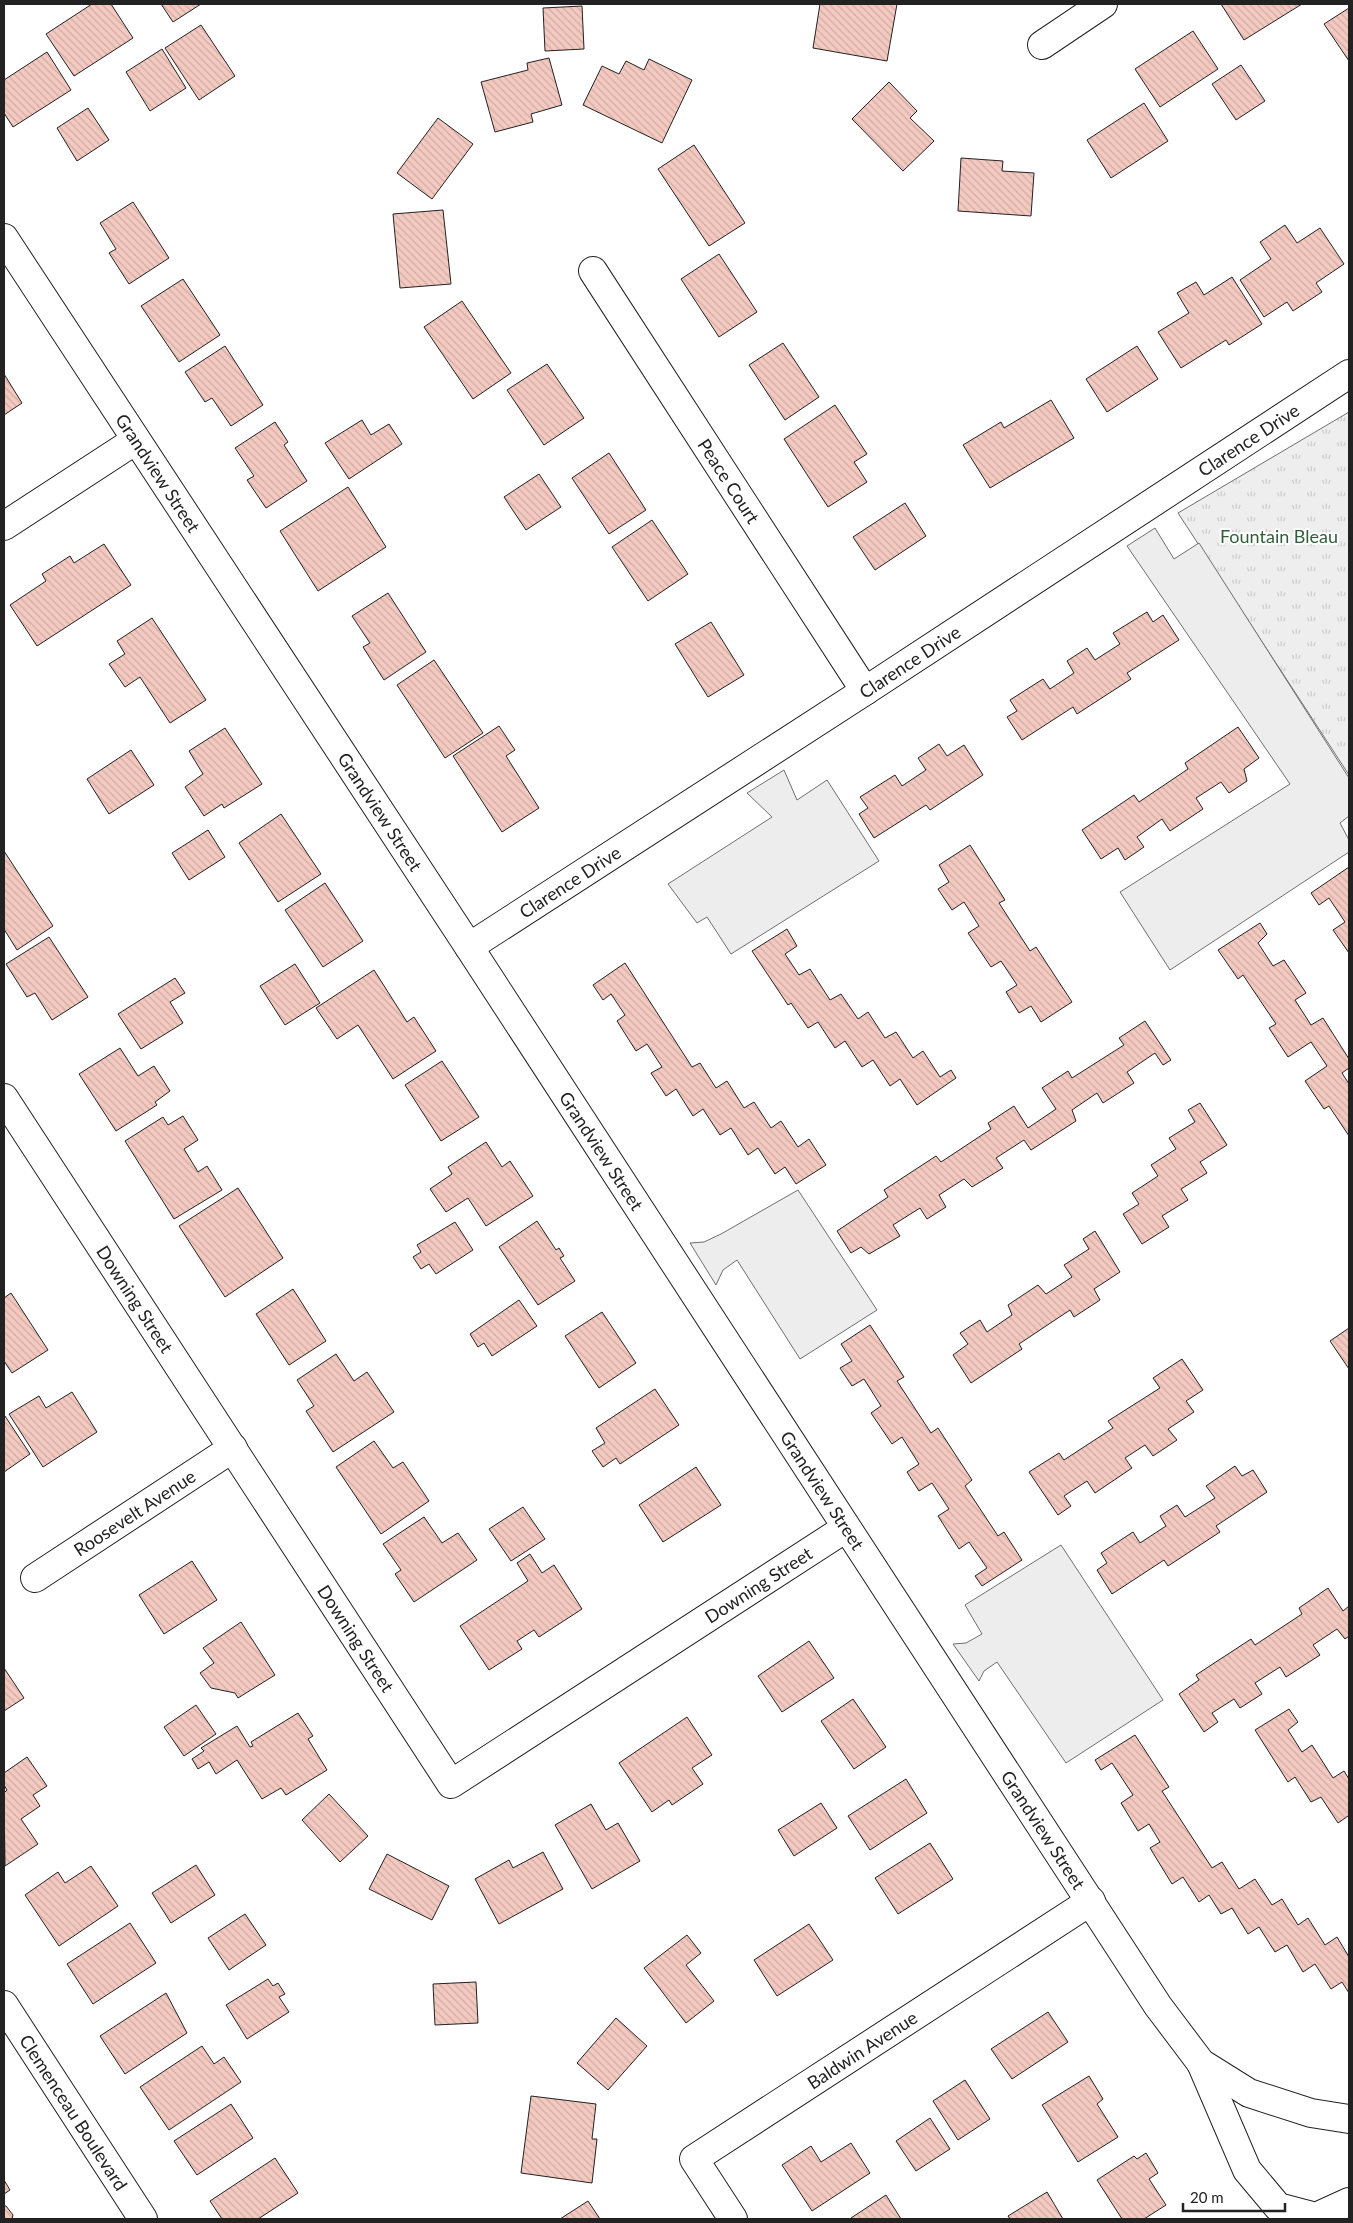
<svg xmlns="http://www.w3.org/2000/svg" width="1353" height="2223" viewBox="0 0 1353 2223" font-family="Lato,sans-serif">
  <style>
    .park { fill: url(#park-tufts); stroke: #6f6f6f }
    .parking { fill: #ededed; stroke: #6f6f6f }
    .building { fill: url(#building-back-hatch); stroke: #222 }
    .lines { fill: none; stroke-linecap: round; stroke-linejoin: round }
    .street-casing { stroke: #222; stroke-width: 30 }
    .street { stroke: #fff; stroke-width: 28 }
    .labels { text-anchor: middle; dominant-baseline: central; stroke-width: 4; stroke-linejoin: round; paint-order: stroke }
    .street-label { font-size: 18px; fill: #222; stroke: #fff }
    .park-label { font-size: 18px; fill: #2f5e38; stroke: #fff }
  </style>
  <defs>
    <pattern id="park-tufts" width="24" height="20" patternUnits="userSpaceOnUse" patternTransform="scale(1.25)"><rect width="24" height="20" fill="#eee"/><path d="M3 7l-1-3M5 7V3M7 7l1-3M15 17l-1-3M17 17v-4M19 17l1-3" fill="none" stroke="#ccc"/></pattern>
    <pattern id="building-back-hatch" width="6" height="6" patternUnits="userSpaceOnUse" patternTransform="scale(1.25)"><rect width="6" height="6" fill="#f3c9c0"/><path d="M-1 5l2 2M0 0l6 6M5-1l2 2" fill="none" stroke="#d0aca5"/></pattern>
  </defs>
  <rect width="100%" height="100%" fill="#fff"/>
  <path class="park" d="M 1349,412 L 1349,775 L 1178,513 Z"/>
  <path class="parking" d="M 1155,528 L 1174,559 L 1199,543 L 1349,778 L 1349,816 L 1340,823 L 1349,840 L 1349,852 L 1170,970 L 1120,892 L 1290,784 L 1127,546 Z
    M 784,770 L 797,800 L 827,780 L 879,861 L 731,954 L 707,917 L 697,923 L 668,884 L 772,817 L 747,793 Z
    M 798,1190 L 877,1310 L 800,1359 L 737,1260 L 723,1270 L 716,1285 L 690,1243 L 704,1242 L 721,1234 Z
    M 1061,1545 L 1163,1700 L 1066,1763 L 997,1662 L 984,1671 L 979,1681 L 953,1644 L 966,1643 L 982,1634 L 965,1605 Z"/>
  <path class="building" d="M 92,4 L 111,4 L 133,38 L 74,76 L 46,34 Z
    M 161,4 L 201,4 L 173,22 Z
    M 820,4 L 897,4 L 887,61 L 813,48 Z
    M 1221,4 L 1302,4 L 1244,40 Z
    M 582,6 L 584,49 L 545,51 L 543,8 Z
    M 1349,8 L 1349,61 L 1324,24 Z
    M 201,25 L 235,76 L 199,100 L 165,48 Z
    M 1193,31 L 1218,69 L 1160,107 L 1135,69 Z
    M 162,49 L 186,88 L 150,111 L 126,72 Z
    M 47,52 L 71,90 L 13,127 L 4,113 L 4,80 Z
    M 549,58 L 562,105 L 531,114 L 533,122 L 495,132 L 481,82 L 528,70 L 527,63 Z
    M 649,59 L 692,80 L 662,143 L 583,105 L 602,66 L 619,74 L 626,61 L 644,70 Z
    M 1241,65 L 1265,101 L 1236,120 L 1212,84 Z
    M 889,82 L 917,111 L 910,118 L 934,141 L 903,171 L 852,119 Z
    M 1144,103 L 1168,141 L 1111,178 L 1087,140 Z
    M 88,108 L 109,140 L 77,161 L 57,128 Z
    M 438,118 L 473,144 L 432,199 L 397,173 Z
    M 694,145 L 745,223 L 709,246 L 658,169 Z
    M 961,158 L 1003,161 L 1002,171 L 1034,173 L 1031,216 L 958,211 Z
    M 133,202 L 169,258 L 129,284 L 109,253 L 116,249 L 100,223 Z
    M 443,210 L 451,284 L 400,288 L 393,214 Z
    M 1285,225 L 1297,243 L 1320,228 L 1344,264 L 1316,283 L 1322,292 L 1293,311 L 1287,302 L 1264,317 L 1240,280 L 1271,259 L 1260,242 Z
    M 719,254 L 757,312 L 719,337 L 681,279 Z
    M 1232,277 L 1262,324 L 1229,345 L 1226,340 L 1181,368 L 1158,332 L 1189,313 L 1177,293 L 1196,282 L 1204,295 Z
    M 183,279 L 220,335 L 179,362 L 141,306 Z
    M 462,301 L 511,373 L 473,399 L 424,327 Z
    M 783,343 L 819,397 L 785,420 L 749,365 Z
    M 225,346 L 263,405 L 231,426 L 212,398 L 205,402 L 185,372 Z
    M 1137,346 L 1158,379 L 1107,412 L 1086,379 Z
    M 547,364 L 584,418 L 544,445 L 507,390 Z
    M 4,374 L 22,403 L 4,415 Z
    M 1051,400 L 1074,438 L 990,488 L 963,445 L 1001,422 L 1004,428 Z
    M 835,405 L 867,454 L 854,462 L 867,482 L 828,507 L 784,439 Z
    M 362,420 L 371,435 L 389,424 L 402,444 L 349,479 L 325,443 Z
    M 275,422 L 288,442 L 284,445 L 307,481 L 266,508 L 247,480 L 254,476 L 235,448 Z
    M 609,453 L 646,510 L 609,534 L 572,478 Z
    M 539,474 L 561,507 L 526,530 L 504,497 Z
    M 348,487 L 386,547 L 318,591 L 280,531 Z
    M 905,503 L 926,536 L 875,570 L 853,537 Z
    M 652,520 L 688,574 L 648,601 L 612,547 Z
    M 104,544 L 131,585 L 37,646 L 10,605 L 46,581 L 42,574 L 70,556 L 74,563 Z
    M 388,593 L 426,652 L 384,680 L 363,647 L 370,643 L 352,616 Z
    M 1147,612 L 1153,622 L 1163,615 L 1179,640 L 1127,673 L 1131,679 L 1077,714 L 1073,707 L 1022,740 L 1007,717 L 1017,711 L 1010,700 L 1043,679 L 1050,689 L 1074,673 L 1067,661 L 1087,648 L 1095,660 L 1120,644 L 1113,633 Z
    M 152,618 L 206,700 L 170,723 L 140,677 L 125,687 L 109,664 L 125,654 L 117,641 Z
    M 711,622 L 744,675 L 708,697 L 675,644 Z
    M 434,660 L 483,733 L 445,758 L 397,685 Z
    M 499,726 L 515,750 L 506,756 L 539,808 L 502,832 L 453,756 Z
    M 1238,727 L 1259,758 L 1244,769 L 1247,781 L 1229,793 L 1221,782 L 1196,798 L 1203,809 L 1170,831 L 1162,819 L 1137,837 L 1144,847 L 1125,860 L 1118,848 L 1101,859 L 1082,830 L 1134,795 L 1139,802 L 1188,769 L 1185,763 Z
    M 225,728 L 262,784 L 224,808 L 222,804 L 204,816 L 185,787 L 203,774 L 189,751 Z
    M 939,744 L 947,756 L 964,745 L 983,775 L 930,810 L 926,805 L 874,838 L 859,814 L 868,808 L 860,797 L 895,775 L 902,786 L 926,770 L 918,758 Z
    M 131,750 L 154,785 L 109,814 L 87,779 Z
    M 281,814 L 321,874 L 278,902 L 239,843 Z
    M 208,830 L 225,857 L 189,880 L 172,853 Z
    M 970,845 L 1005,900 L 999,903 L 1030,951 L 1036,947 L 1072,1002 L 1041,1022 L 1031,1006 L 1019,1013 L 1006,992 L 1017,985 L 1001,961 L 991,967 L 968,933 L 979,926 L 964,902 L 952,910 L 938,889 L 949,882 L 939,865 Z
    M 4,851 L 53,926 L 17,950 L 4,929 Z
    M 1349,867 L 1349,953 L 1333,930 L 1345,922 L 1329,898 L 1319,905 L 1311,893 Z
    M 325,883 L 363,941 L 323,967 L 285,910 Z
    M 1260,923 L 1267,934 L 1258,943 L 1273,966 L 1284,960 L 1306,993 L 1295,1000 L 1311,1025 L 1323,1018 L 1349,1059 L 1349,1068 L 1342,1073 L 1349,1084 L 1349,1136 L 1329,1106 L 1324,1109 L 1305,1081 L 1327,1066 L 1311,1042 L 1288,1057 L 1269,1028 L 1276,1024 L 1243,975 L 1238,979 L 1218,950 Z
    M 787,929 L 797,946 L 785,954 L 799,975 L 810,969 L 830,1000 L 841,994 L 858,1019 L 868,1012 L 885,1038 L 896,1032 L 913,1058 L 923,1051 L 940,1077 L 951,1070 L 956,1078 L 917,1105 L 900,1079 L 890,1086 L 873,1060 L 862,1067 L 845,1041 L 835,1048 L 818,1022 L 808,1028 L 791,1003 L 788,1005 L 752,951 Z
    M 49,937 L 88,997 L 52,1020 L 35,993 L 27,997 L 6,964 Z
    M 625,963 L 692,1067 L 700,1063 L 716,1088 L 727,1081 L 744,1108 L 754,1102 L 771,1128 L 781,1121 L 798,1147 L 809,1139 L 826,1165 L 796,1184 L 785,1167 L 775,1174 L 758,1148 L 748,1155 L 731,1128 L 720,1135 L 703,1109 L 693,1116 L 676,1089 L 666,1096 L 651,1073 L 662,1067 L 647,1044 L 636,1051 L 617,1021 L 625,1015 L 611,994 L 603,1000 L 593,985 Z
    M 295,964 L 320,1003 L 285,1025 L 260,986 Z
    M 374,970 L 407,1022 L 414,1017 L 436,1051 L 393,1079 L 358,1025 L 337,1039 L 316,1008 Z
    M 175,978 L 185,993 L 170,1002 L 183,1023 L 141,1049 L 118,1014 Z
    M 1145,1021 L 1171,1060 L 1163,1065 L 1155,1053 L 1127,1072 L 1134,1083 L 1103,1103 L 1097,1093 L 1072,1110 L 1076,1121 L 1031,1150 L 1024,1140 L 996,1158 L 1003,1168 L 972,1187 L 964,1179 L 939,1195 L 946,1207 L 927,1219 L 920,1208 L 893,1225 L 900,1236 L 869,1254 L 861,1247 L 851,1253 L 837,1231 L 888,1197 L 884,1190 L 936,1156 L 941,1162 L 991,1129 L 988,1123 L 1014,1106 L 1028,1128 L 1056,1109 L 1042,1088 L 1068,1071 L 1072,1078 L 1124,1045 L 1119,1038 Z
    M 120,1048 L 138,1076 L 154,1066 L 170,1091 L 155,1102 L 157,1105 L 116,1131 L 79,1074 Z
    M 442,1061 L 479,1117 L 441,1141 L 405,1085 Z
    M 1200,1103 L 1227,1145 L 1200,1162 L 1207,1173 L 1181,1189 L 1188,1200 L 1162,1216 L 1169,1227 L 1142,1244 L 1123,1214 L 1139,1204 L 1132,1193 L 1158,1176 L 1151,1165 L 1176,1149 L 1169,1138 L 1195,1122 L 1188,1110 Z
    M 183,1116 L 198,1140 L 184,1149 L 198,1172 L 207,1166 L 222,1190 L 174,1219 L 125,1141 L 163,1117 L 168,1125 Z
    M 486,1142 L 502,1167 L 510,1161 L 533,1196 L 486,1226 L 468,1198 L 446,1212 L 430,1189 L 452,1174 L 448,1167 Z
    M 238,1188 L 283,1258 L 225,1297 L 179,1226 Z
    M 537,1221 L 556,1250 L 559,1248 L 564,1256 L 560,1258 L 575,1281 L 538,1305 L 499,1247 Z
    M 455,1222 L 473,1250 L 436,1274 L 429,1264 L 421,1269 L 413,1257 L 421,1252 L 417,1245 Z
    M 1095,1231 L 1120,1272 L 1094,1289 L 1100,1300 L 1074,1317 L 1070,1310 L 1019,1344 L 1022,1349 L 971,1383 L 953,1355 L 968,1344 L 960,1333 L 980,1320 L 987,1332 L 1012,1315 L 1008,1305 L 1038,1285 L 1046,1294 L 1072,1277 L 1064,1265 L 1089,1249 L 1083,1239 Z
    M 293,1289 L 326,1341 L 289,1365 L 256,1314 Z
    M 11,1293 L 48,1350 L 12,1373 L 4,1361 L 4,1298 Z
    M 519,1300 L 537,1326 L 492,1356 L 484,1343 L 478,1347 L 470,1334 Z
    M 602,1312 L 636,1363 L 599,1388 L 565,1336 Z
    M 870,1325 L 904,1377 L 897,1381 L 931,1433 L 938,1428 L 972,1480 L 965,1486 L 998,1536 L 1004,1532 L 1022,1560 L 982,1586 L 975,1576 L 987,1568 L 969,1542 L 959,1549 L 938,1516 L 949,1509 L 932,1483 L 919,1491 L 907,1472 L 919,1464 L 902,1437 L 892,1444 L 871,1413 L 881,1406 L 864,1379 L 852,1386 L 840,1368 L 852,1361 L 841,1344 Z
    M 1349,1328 L 1349,1369 L 1330,1341 Z
    M 336,1354 L 354,1381 L 367,1372 L 394,1412 L 333,1452 L 306,1411 L 314,1406 L 297,1380 Z
    M 1182,1359 L 1203,1390 L 1186,1401 L 1194,1412 L 1168,1429 L 1177,1440 L 1153,1456 L 1145,1445 L 1125,1458 L 1132,1468 L 1095,1493 L 1087,1481 L 1064,1496 L 1071,1506 L 1058,1515 L 1029,1472 L 1059,1453 L 1064,1460 L 1113,1428 L 1108,1421 L 1160,1388 L 1153,1378 Z
    M 655,1389 L 679,1425 L 620,1464 L 616,1458 L 603,1467 L 592,1451 L 605,1443 L 596,1428 Z
    M 72,1392 L 97,1432 L 43,1467 L 9,1414 L 39,1396 L 46,1408 Z
    M 5,1416 L 30,1454 L 4,1472 L 4,1417 Z
    M 374,1441 L 393,1468 L 403,1462 L 429,1501 L 381,1534 L 336,1467 Z
    M 1235,1466 L 1242,1476 L 1253,1470 L 1267,1492 L 1216,1526 L 1220,1532 L 1168,1566 L 1164,1560 L 1112,1594 L 1097,1570 L 1107,1563 L 1101,1553 L 1133,1532 L 1140,1543 L 1166,1526 L 1160,1516 L 1177,1505 L 1185,1517 L 1215,1498 L 1206,1486 Z
    M 696,1467 L 721,1505 L 663,1542 L 639,1505 Z
    M 523,1507 L 545,1539 L 511,1561 L 489,1529 Z
    M 424,1517 L 442,1543 L 458,1533 L 477,1560 L 414,1602 L 395,1574 L 401,1570 L 383,1544 Z
    M 530,1554 L 542,1573 L 554,1565 L 582,1609 L 539,1637 L 534,1630 L 517,1641 L 522,1649 L 489,1670 L 460,1626 L 528,1581 L 517,1563 Z
    M 192,1561 L 217,1600 L 164,1634 L 139,1595 Z
    M 1328,1588 L 1343,1611 L 1349,1606 L 1349,1636 L 1345,1639 L 1337,1629 L 1313,1645 L 1320,1655 L 1286,1677 L 1280,1667 L 1255,1683 L 1262,1694 L 1240,1708 L 1234,1699 L 1212,1713 L 1218,1722 L 1204,1732 L 1179,1694 L 1199,1680 L 1196,1675 L 1251,1639 L 1255,1645 L 1302,1614 L 1299,1608 Z
    M 241,1622 L 275,1675 L 238,1698 L 235,1693 L 211,1688 L 200,1673 L 214,1663 L 203,1648 Z
    M 809,1641 L 834,1678 L 782,1712 L 758,1676 Z
    M 4,1668 L 24,1698 L 4,1711 Z
    M 853,1699 L 886,1747 L 854,1769 L 821,1721 Z
    M 196,1705 L 216,1734 L 184,1756 L 164,1727 Z
    M 1289,1709 L 1298,1722 L 1288,1730 L 1302,1752 L 1312,1745 L 1333,1778 L 1344,1771 L 1349,1779 L 1349,1819 L 1348,1816 L 1338,1823 L 1321,1797 L 1311,1802 L 1295,1777 L 1288,1782 L 1255,1730 Z
    M 298,1713 L 313,1736 L 308,1739 L 327,1770 L 286,1795 L 281,1788 L 262,1799 L 237,1760 L 216,1774 L 209,1762 L 198,1769 L 192,1759 L 204,1751 L 201,1748 L 237,1726 L 250,1747 L 253,1746 L 251,1742 Z
    M 687,1717 L 712,1755 L 692,1768 L 703,1784 L 672,1805 L 669,1800 L 652,1812 L 619,1763 Z
    M 1135,1735 L 1169,1787 L 1162,1791 L 1212,1868 L 1222,1862 L 1239,1889 L 1255,1879 L 1272,1905 L 1282,1899 L 1298,1925 L 1308,1918 L 1325,1945 L 1337,1937 L 1349,1957 L 1349,1993 L 1342,1982 L 1331,1989 L 1315,1964 L 1303,1972 L 1287,1945 L 1275,1952 L 1259,1927 L 1248,1934 L 1232,1908 L 1221,1914 L 1209,1895 L 1199,1902 L 1183,1877 L 1172,1884 L 1150,1848 L 1160,1842 L 1149,1824 L 1138,1831 L 1121,1803 L 1133,1795 L 1112,1763 L 1101,1770 L 1095,1760 Z
    M 27,1757 L 47,1786 L 33,1795 L 40,1806 L 21,1819 L 38,1844 L 5,1866 L 4,1793 L 7,1790 L 4,1785 L 4,1773 Z
    M 906,1779 L 927,1813 L 870,1850 L 848,1816 Z
    M 329,1794 L 368,1836 L 340,1862 L 302,1820 Z
    M 821,1803 L 837,1828 L 794,1856 L 778,1830 Z
    M 591,1804 L 606,1830 L 618,1823 L 640,1861 L 592,1889 L 555,1825 Z
    M 930,1843 L 953,1879 L 898,1914 L 875,1878 Z
    M 543,1852 L 563,1889 L 499,1924 L 475,1879 L 509,1860 L 513,1868 Z
    M 387,1854 L 449,1886 L 432,1920 L 369,1889 Z
    M 196,1865 L 215,1895 L 171,1923 L 152,1893 Z
    M 91,1866 L 118,1906 L 59,1946 L 25,1895 L 58,1872 L 65,1883 Z
    M 245,1914 L 266,1945 L 229,1970 L 208,1938 Z
    M 130,1923 L 156,1963 L 93,2004 L 67,1964 Z
    M 809,1924 L 833,1960 L 777,1996 L 754,1960 Z
    M 687,1935 L 701,1953 L 686,1965 L 714,2001 L 686,2023 L 644,1968 Z
    M 268,1979 L 273,1986 L 278,1983 L 285,1994 L 279,1997 L 289,2012 L 247,2039 L 226,2005 Z
    M 476,1982 L 478,2023 L 435,2025 L 433,1984 Z
    M 166,1993 L 187,2033 L 125,2074 L 100,2036 Z
    M 1048,2012 L 1068,2042 L 1012,2079 L 991,2049 Z
    M 616,2018 L 647,2046 L 608,2090 L 577,2063 Z
    M 202,2046 L 214,2064 L 224,2057 L 241,2082 L 169,2130 L 140,2087 Z
    M 1089,2076 L 1103,2099 L 1097,2104 L 1118,2137 L 1078,2162 L 1042,2105 Z
    M 965,2080 L 990,2119 L 958,2140 L 933,2101 Z
    M 531,2096 L 596,2104 L 592,2139 L 597,2139 L 592,2183 L 521,2173 Z
    M 231,2104 L 253,2138 L 197,2175 L 174,2141 Z
    M 930,2118 L 950,2149 L 916,2171 L 896,2141 Z
    M 851,2143 L 870,2173 L 812,2211 L 782,2165 L 811,2146 L 821,2162 Z
    M 1146,2153 L 1158,2173 L 1149,2179 L 1166,2205 L 1144,2219 L 1122,2219 L 1097,2180 L 1134,2156 L 1137,2159 Z
    M 275,2158 L 298,2193 L 258,2219 L 222,2219 L 210,2201 Z
    M 4,2180 L 10,2190 L 4,2194 Z
    M 1047,2192 L 1063,2219 L 1010,2219 L 1008,2216 Z
    M 886,2195 L 901,2219 L 852,2219 L 851,2218 Z
    M 588,2201 L 600,2219 L 560,2219 Z
    M 4,2206 L 6,2206 L 13,2215 L 12,2219 L 4,2219 Z"/>
  <g class="lines">
    <defs>
      <g id="street">
        <path d="M 1042,45 L 1103,4"/>
        <path id="s1" d="M 4,238 L 469,947 L 1158,2006 L 1201,2063 L 1249,2093 L 1311,2113 L 1349,2119"/>
        <path id="s2" d="M 593,271 L 865,691"/>
        <path d="M 4,526 L 136,440"/>
        <path id="s3" d="M 469,947 L 865,691 L 1349,374"/>
        <path id="s4" d="M 4,1098 L 451,1784 L 846,1528"/>
        <path id="s5" d="M 35,1578 L 233,1448"/>
        <path id="s6" d="M 4,2005 L 143,2219"/>
        <path d="M 1201,2063 L 1247,2170 L 1278,2207 L 1316,2217 L 1349,2202"/>
        <path id="s7" d="M 733,2219 L 694,2159 L 1091,1901"/>
      </g>
    </defs>
    <use href="#street" class="street-casing"/>
    <use href="#street" class="street"/>
  </g>
  <g class="labels">
    <g class="street-label">
      <text stroke="none"><textPath href="#s3" startOffset="930">Clarence Drive</textPath></text>
      <text stroke="none"><textPath href="#s1" startOffset="281">Grandview Street</textPath></text>
      <text stroke="none"><textPath href="#s2" startOffset="250">Peace Court</textPath></text>
      <text stroke="none"><textPath href="#s3" startOffset="525">Clarence Drive</textPath></text>
      <text stroke="none"><textPath href="#s1" startOffset="686">Grandview Street</textPath></text>
      <text stroke="none"><textPath href="#s3" startOffset="120">Clarence Drive</textPath></text>
      <text stroke="none"><textPath href="#s1" startOffset="1091">Grandview Street</textPath></text>
      <text stroke="none"><textPath href="#s4" startOffset="240">Downing Street</textPath></text>
      <text stroke="none"><textPath href="#s1" startOffset="1496">Grandview Street</textPath></text>
      <text stroke="none"><textPath href="#s5" startOffset="119">Roosevelt Avenue</textPath></text>
      <text stroke="none"><textPath href="#s4" startOffset="1185">Downing Street</textPath></text>
      <text stroke="none"><textPath href="#s4" startOffset="645">Downing Street</textPath></text>
      <text stroke="none"><textPath href="#s1" startOffset="1901">Grandview Street</textPath></text>
      <text stroke="none"><textPath href="#s7" startOffset="272">Baldwin Avenue</textPath></text>
      <text stroke="none"><textPath href="#s6" startOffset="128">Clemenceau Boulevard</textPath></text>
    </g>
    <g class="park-label">
      <text x="1279" y="536">Fountain Bleau</text>
    </g>
  </g>
  <rect width="1353" height="2223" fill="none" stroke="#222222" stroke-width="10"/>
  <path d="M1183 2203v8h102v-8" fill="none" stroke="#222222" stroke-width="2.5"/>
  <text x="1190" y="2203" font-size="15" fill="#222222" stroke="#ffffff" stroke-width="4" paint-order="stroke">20 m</text>
</svg>
